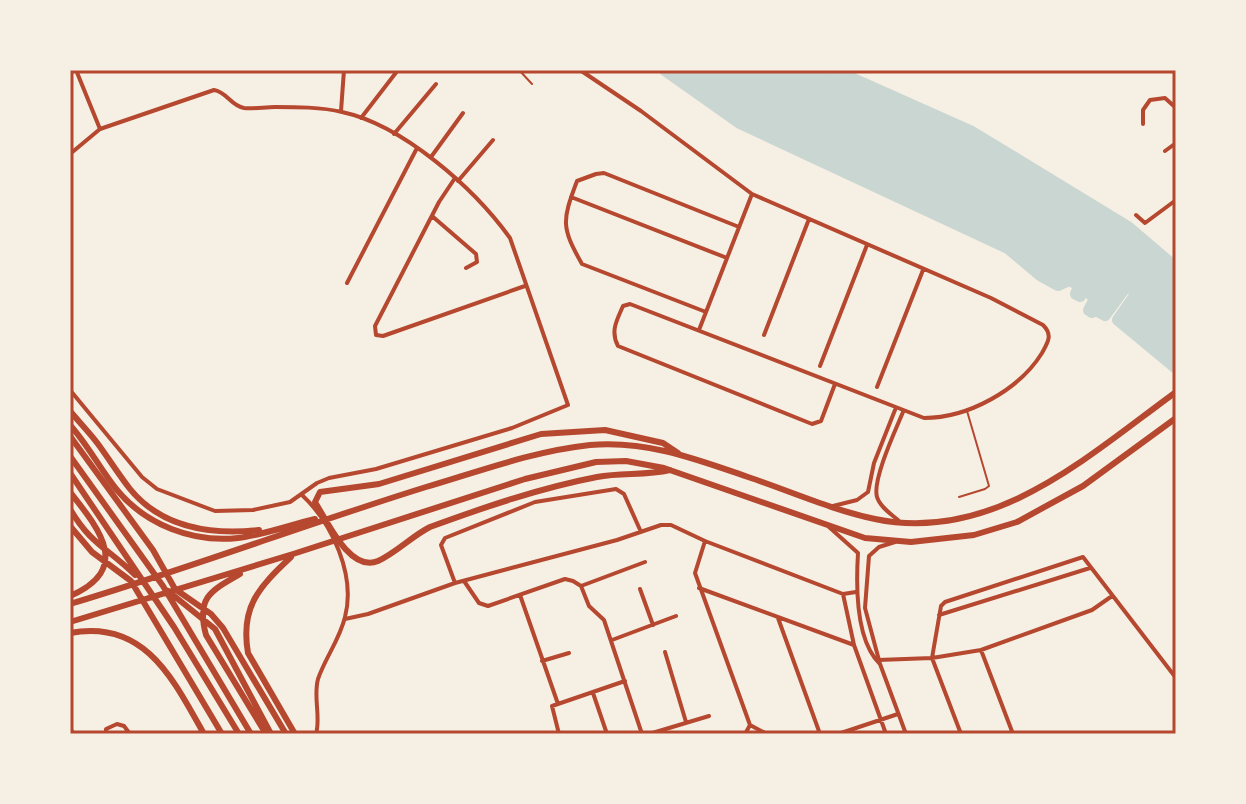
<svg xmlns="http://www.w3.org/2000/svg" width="1246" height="804" viewBox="0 0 1246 804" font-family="'Source Sans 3',sans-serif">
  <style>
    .water { fill: #c9d6d2 }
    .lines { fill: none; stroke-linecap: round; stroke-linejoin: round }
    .river { stroke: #c9d6d2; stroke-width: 12 }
    .service { stroke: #b5482f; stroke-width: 2 }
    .minor { stroke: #b5482f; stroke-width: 4 }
    .tertiary { stroke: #b5482f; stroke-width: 4 }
    .trunk { stroke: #b5482f; stroke-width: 6 }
    .neatline { fill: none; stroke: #b5482f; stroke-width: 3 }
  </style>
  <rect width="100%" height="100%" fill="#f6efe4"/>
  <path class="water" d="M 665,70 L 833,70 L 972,132 L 1128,227 L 1176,268 L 1176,368 L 1118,320 L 1137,293 L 1127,286 L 1105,315 L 1094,310 L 1092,312 L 1089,310 L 1095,299 L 1085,288 L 1080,296 L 1076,294 L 1080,285 L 1069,280 L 1058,285 L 1040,275 L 1008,248 L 740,123 Z"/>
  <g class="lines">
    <path class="river" d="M 665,70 L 740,123 L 1008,248 L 1040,275 L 1058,285 L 1069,280 L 1080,285 L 1076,294 L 1080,296 L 1085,288 L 1095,299 L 1089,310 L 1092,312 L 1094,309 L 1105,315 L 1127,285 L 1137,293 L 1118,320 L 1176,368
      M 833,70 L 972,132 L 1128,227 L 1176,268"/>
    <path class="service" d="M 519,70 L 532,84
      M 959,497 L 985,489 L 989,486 L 967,411"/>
    <path class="minor" d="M 580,70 L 641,111 L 752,194 L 991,298 L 1043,325 C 1053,335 1048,342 1042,353 C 1019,390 968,418 924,418 L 630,304 L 623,306 C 617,320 610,331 618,346 L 812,424 L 821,421 L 835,384
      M 341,111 L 344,70
      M 361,118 L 398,70
      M 1143,124 L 1143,110 L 1150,100 L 1165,98 L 1176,108
      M 394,134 L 436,84
      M 1165,151 L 1176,143
      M 70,154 L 100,129 L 214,90 C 227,92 231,106 244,108 C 254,109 265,107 275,107 C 296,107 321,107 342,112 C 403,125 474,188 510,238 L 568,405 L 512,428 L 376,469 L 329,478 L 317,483 L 290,502 L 253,510 L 215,511 L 157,489 L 142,477 L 70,390
      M 431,157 L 463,113
      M 455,178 L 439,202 L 375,326 L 376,335 L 383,336 L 525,286
      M 458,181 L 493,140
      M 571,197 L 727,258
      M 1136,215 L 1145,223 L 1176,200
      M 432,216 L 476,254 L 477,262 L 466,268
      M 347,283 L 417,148
      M 706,312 L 582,264 C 561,227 562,221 577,181 L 596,174 L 604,173 L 739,227
      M 699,330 L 752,194
      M 764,335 L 809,219
      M 820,366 L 867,245
      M 877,387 L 923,270
      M 302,495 C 332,523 356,575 345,617 C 340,639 325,658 318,679 C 313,697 321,717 316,734
      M 833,506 L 857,500 L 868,492 L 874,463 L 895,410
      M 898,520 C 891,514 880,507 877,497 C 872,480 896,429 903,412
      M 705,541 L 695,573 L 750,725 L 745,734
      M 464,581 L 479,603 L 488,606 L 565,579 L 573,581 L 581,586 L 589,606 L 604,620 L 642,734
      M 455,583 L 441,545 L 445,538 L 535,502 L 616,489 L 624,494 L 641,532
      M 581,586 L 645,562
      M 699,588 L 854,645
      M 640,589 L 653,625
      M 843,594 L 854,645 L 886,734
      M 520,595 L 558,704
      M 939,615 L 1090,568
      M 778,618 L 820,734
      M 345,619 L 368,614 L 455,583 L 617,540 L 661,525 L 671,525 L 705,541 L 843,594 L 856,592
      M 612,640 L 676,616
      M 981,650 L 1013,734
      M 665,652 L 686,722
      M 878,660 L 932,658 L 981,650 L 1092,610 L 1112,596
      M 542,661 L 569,653
      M 593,693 L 607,734
      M 750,725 L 767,734
      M 71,730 L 74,734
      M 106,734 L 106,729 L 117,724 L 124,726 L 130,734
      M 559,734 L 552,706 L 625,681
      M 649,734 L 709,716
      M 838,734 L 898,714
      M 961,734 L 932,658 L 941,606 L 945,602 L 1083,557 L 1176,678
      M 1175,734 L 1176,733"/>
    <path class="tertiary" d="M 76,70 L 100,129
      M 829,527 L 858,553 C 856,585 855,640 880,664
      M 895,542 L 879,547 L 869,556 L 865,608 L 880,664 L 906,734"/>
    <path class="trunk" d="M 70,411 C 79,422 90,433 98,444 C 109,459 119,475 130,489 C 162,528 212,535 259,530
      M 70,425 C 88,445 100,469 117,490 C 146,525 193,543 238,538 C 263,535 290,525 315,519
      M 70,436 L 153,550 L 175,589 L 211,614 L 223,628 L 286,734
      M 70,456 L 163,586 L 251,734
      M 670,470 C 645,476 622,472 597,477 C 540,488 485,507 430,527 C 412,536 396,553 378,561 C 350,573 327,521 315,502 L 320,492 L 379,484 L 541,434 L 605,430 L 663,443 L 678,453
      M 70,473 L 174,627 L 239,734
      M 70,492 C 100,530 132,569 70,596
      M 70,509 C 91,545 108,548 135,575
      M 70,526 L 92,552 L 131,581 L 222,734
      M 291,557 C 259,587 240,607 248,653 L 295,734
      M 240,574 C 210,591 196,598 206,635 L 266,734
      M 168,591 L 215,629 L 271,734
      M 70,604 C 190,568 307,524 426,487 C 480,471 534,451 590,445 C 646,440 696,459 748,477 C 790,491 832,510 875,519 C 993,544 1088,456 1176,392
      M 70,622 L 293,554 L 525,479 L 596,462 L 626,461 L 664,468 L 865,538 L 911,542 L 974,535 L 1017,522 L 1083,486 L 1176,418
      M 70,633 C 145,619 173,679 204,734"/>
  </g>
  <rect width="1246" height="804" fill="none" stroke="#f6efe4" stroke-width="144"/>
  <rect x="72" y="72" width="1102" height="660" class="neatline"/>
</svg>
